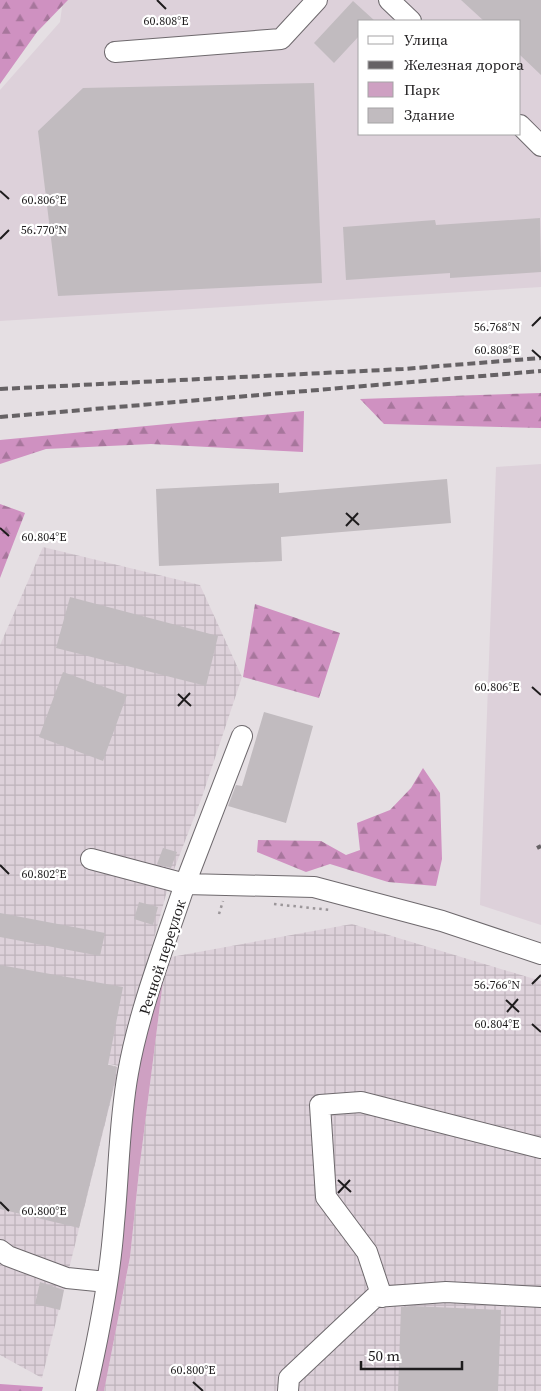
<svg xmlns="http://www.w3.org/2000/svg" width="541" height="1391" viewBox="0 0 541 1391" font-family="'Source Serif 4',serif">
  <style>
    .built { fill: #ddd1da; fill-rule: evenodd }
    .industrial { fill: url(#industrial-grid) }
    .green { fill: #cea0c2 }
    .forest { fill: url(#forest-firs) }
    .building { fill: #c1bbbf }
    .lines { fill: none; stroke-linecap: round; stroke-linejoin: round }
    .minor-casing { stroke: #6e696d; stroke-width: 22 }
    .path { stroke: #9b9699; stroke-width: 2.5; stroke-dasharray: 2.5 4; stroke-linecap: butt }
    .minor { stroke: #fff; stroke-width: 20 }
    .rail { stroke: #666265; stroke-width: 4; stroke-dasharray: 8 4; stroke-linecap: butt }
    .ticks { fill: none; stroke: #1e1c1d; stroke-width: 2 }
    .labels { text-anchor: middle; dominant-baseline: central; stroke-width: 4.5; stroke-linejoin: round; paint-order: stroke }
    .street-label { font-size: 15px; fill: #1e1c1d; stroke: #fff }
    .ticks-label { font-size: 12px; text-anchor: middle; fill: #1e1c1d; stroke: #fff; stroke-width: 4.5; stroke-linejoin: round; paint-order: stroke }
  </style>
  <defs>
    <pattern id="industrial-grid" width="8" height="8" patternUnits="userSpaceOnUse" patternTransform="scale(1.25)"><rect width="8" height="8" fill="#ddd1da"/><path d="M0 4h8M4 0v8" fill="none" stroke="#bdb3bb"/></pattern>
    <pattern id="forest-firs" width="22" height="20" patternUnits="userSpaceOnUse" patternTransform="scale(1.25)"><rect width="22" height="20" fill="#cf91c1"/><path d="M5 1l3.5 6h-7zM16 11l3.5 6h-7z" fill="#a7769c"/></pattern>
  </defs>
  <rect width="100%" height="100%" fill="#e5dfe3"/>
  <path class="built" d="M 63,0 L 541,0 L 541,287 L 0,321 L 0,90 L 60,22 ZM 360,21 L 520,21 L 520,134 L 360,134 Z
    M 541,464 L 541,925 L 480,905 L 496,467 Z"/>
  <path class="industrial" d="M 43,547 L 200,585 L 242,677 L 202,797 L 170,880 L 119,1066 L 53,1053 L 119,1067 L 42,1378 L 0,1355 L 0,645 Z
    M 352,924 L 541,981 L 541,1391 L 104,1391 L 130,1257 L 139,1171 L 164,973 L 171,957 Z"/>
  <path class="green" d="M 164,973 L 139,1171 L 130,1257 L 104,1391 L 91,1391 L 128,1072 Z"/>
  <path class="forest" d="M 0,0 L 68,0 L 37,32 L 0,84 Z
    M 541,393 L 541,428 L 384,424 L 360,399 Z
    M 304,411 L 303,452 L 151,444 L 46,449 L 0,464 L 0,440 Z
    M 0,504 L 25,513 L 0,578 Z
    M 255,604 L 340,633 L 319,698 L 243,677 Z
    M 423,768 L 440,793 L 442,859 L 436,886 L 388,882 L 330,864 L 306,872 L 257,852 L 258,840 L 321,841 L 346,855 L 360,850 L 357,823 L 390,810 L 411,788 Z
    M 0,1384 L 43,1387 L 42,1391 L 0,1391 Z"/>
  <path class="building" d="M 461,0 L 541,0 L 541,75 L 520,55 L 520,21 L 484,21 Z
    M 353,1 L 375,21 L 360,21 L 360,35 L 334,63 L 314,43 Z
    M 314,83 L 322,283 L 58,296 L 38,131 L 83,88 Z
    M 540,218 L 541,272 L 450,278 L 450,273 L 346,280 L 343,227 L 435,220 L 436,225 Z
    M 447,479 L 451,523 L 281,537 L 282,561 L 159,566 L 156,489 L 279,483 L 279,493 Z
    M 70,597 L 218,636 L 206,686 L 56,648 Z
    M 63,672 L 127,695 L 103,761 L 39,737 Z
    M 264,712 L 313,726 L 286,823 L 228,806 L 236,785 L 242,786 Z
    M 163,848 L 177,852 L 171,868 L 157,864 Z
    M 139,902 L 158,907 L 153,925 L 134,919 Z
    M 0,913 L 105,933 L 100,956 L 0,937 Z
    M 0,965 L 123,987 L 108,1065 L 117,1067 L 113,1090 L 79,1228 L 0,1209 Z
    M 40,1282 L 64,1290 L 60,1310 L 35,1304 Z
    M 412,1306 L 501,1310 L 498,1391 L 398,1391 L 401,1307 Z"/>
  <g class="lines">
    <defs>
      <path id="minor" d="M 389,0 L 411,21
        M 115,52 L 281,39 L 317,0
        M 520,125 L 541,146
        M 91,859 L 185,884 L 242,736
        M 0,1250 L 8,1256 L 67,1278 L 107,1282
        M 382,1297 L 367,1252 L 326,1197 L 320,1105 L 361,1102 L 541,1148
        M 86,1391 C 99,1335 110,1280 114,1223 C 119,1173 119,1122 128,1073 C 139,1010 165,944 185,884 L 314,887 L 442,921 L 541,954
        M 288,1391 L 289,1378 L 375,1297 L 446,1292 L 541,1297"/>
    </defs>
    <use href="#minor" class="minor-casing"/>
    <path class="path" d="M 274,904 L 330,910
      M 219,914 L 223,901"/>
    <use href="#minor" class="minor"/>
    <path class="rail" d="M 0,389 L 403,369 L 541,358
      M 0,417 L 541,371
      M 537,848 L 541,846"/>
  </g>
  <path class="ticks" d="M 157,0 L 166,9M 0,191 L 9,199M 0,239 L 9,230M 532,326 L 541,317M 532,350 L 541,358M 346,513 L 359,525M 346,526 L 358,513M 0,528 L 9,536M 532,687 L 541,695M 178,694 L 191,706M 178,706 L 190,693M 0,865 L 9,874M 532,984 L 541,975M 506,1000 L 519,1012M 507,1012 L 518,999M 532,1024 L 541,1032M 338,1180 L 351,1192M 338,1193 L 350,1180M 0,1202 L 9,1211M 193,1382 L 203,1391"/>
  <g class="labels">
    <g class="street-label">
      <text transform="translate(162 957) rotate(-72)">Речной переулок</text>
    </g>
  </g>
  <g class="ticks-label">
    <text x="166" y="25">60.808°E</text>
    <text x="44" y="204">60.806°E</text>
    <text x="44" y="234">56.770°N</text>
    <text x="497" y="331">56.768°N</text>
    <text x="497" y="354">60.808°E</text>
    <text x="44" y="541">60.804°E</text>
    <text x="497" y="691">60.806°E</text>
    <text x="44" y="878">60.802°E</text>
    <text x="497" y="989">56.766°N</text>
    <text x="497" y="1028">60.804°E</text>
    <text x="44" y="1215">60.800°E</text>
    <text x="193" y="1374">60.800°E</text>
  </g>
  <rect x="358" y="20" width="162" height="115" fill="#ffffff" stroke="#a5a4a5"/>
  <rect x="368" y="36" width="25" height="8" fill="#ffffff" stroke="#a5a4a5"/>
  <text x="404" y="45" font-size="15" fill="#1e1c1d">Улица</text>
  <rect x="368" y="61" width="25" height="8" fill="#666265" stroke="#a5a4a5"/>
  <text x="404" y="70" font-size="15" fill="#1e1c1d">Железная дорога</text>
  <rect x="368" y="82" width="25" height="15" fill="#cea0c2" stroke="#a5a4a5"/>
  <text x="404" y="95" font-size="15" fill="#1e1c1d">Парк</text>
  <rect x="368" y="108" width="25" height="15" fill="#c1bbbf" stroke="#a5a4a5"/>
  <text x="404" y="120" font-size="15" fill="#1e1c1d">Здание</text>
  <path d="M361 1361v8h101v-8" fill="none" stroke="#1e1c1d" stroke-width="2.5"/>
  <text x="368" y="1361" font-size="15" fill="#1e1c1d" stroke="#ffffff" stroke-width="4" paint-order="stroke">50 m</text>
</svg>
